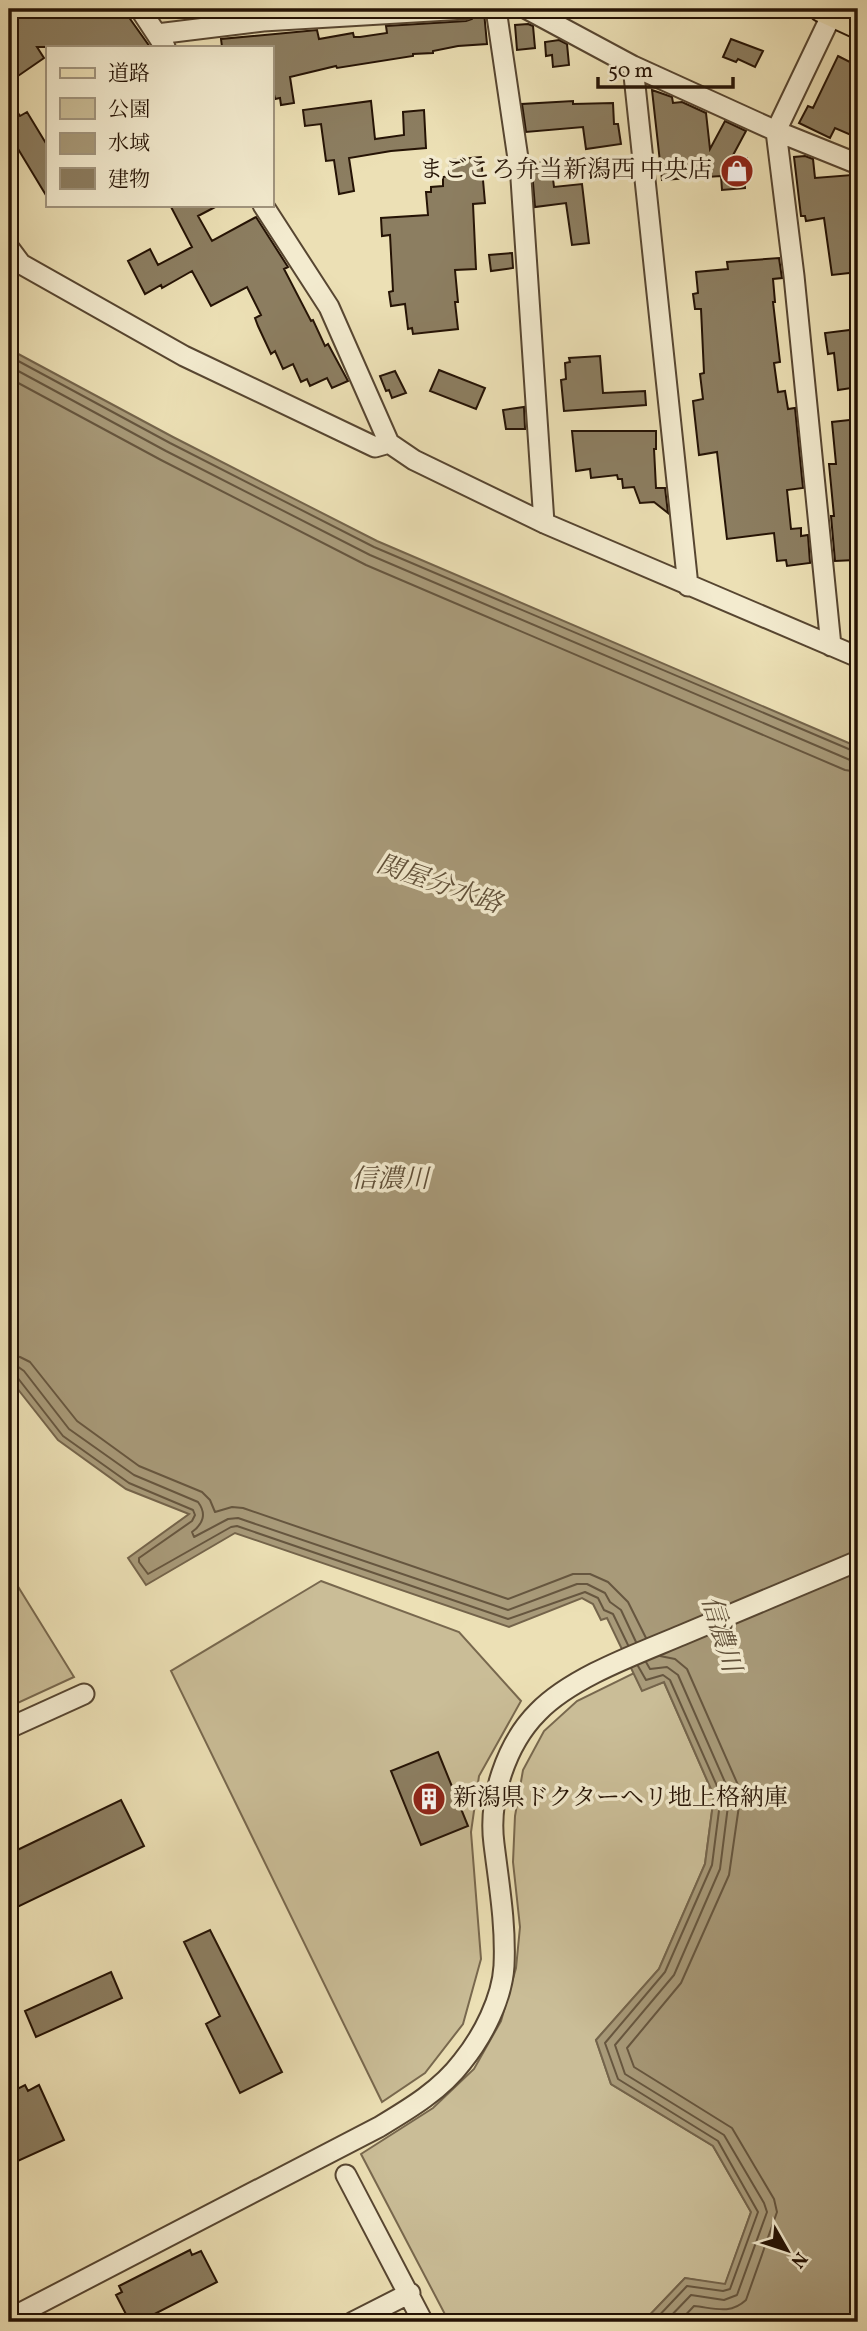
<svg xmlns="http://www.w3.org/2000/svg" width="867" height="2331" viewBox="0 0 867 2331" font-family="Vollkorn,'Noto Serif JP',serif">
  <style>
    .green { fill: #cabd97; stroke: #78684e; stroke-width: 2 }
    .water { fill: #a89a79; stroke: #74644b; stroke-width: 2 }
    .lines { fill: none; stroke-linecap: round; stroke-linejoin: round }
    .shore { stroke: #66563f; stroke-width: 2 }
    .building { fill: #8c7e61; stroke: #251305; stroke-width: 2 }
    .minor-casing { stroke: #574631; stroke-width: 23 }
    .major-casing { stroke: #251305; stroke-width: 28 }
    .minor { stroke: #f3ebcf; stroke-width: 19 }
    .major { stroke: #ece0b5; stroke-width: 24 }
    .labels { text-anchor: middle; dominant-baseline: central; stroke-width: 7; stroke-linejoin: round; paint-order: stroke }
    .poi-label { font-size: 24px; fill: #251305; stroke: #f3ebcf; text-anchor: end }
    .water-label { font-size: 26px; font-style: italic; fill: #605039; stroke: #f3ebcf }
  </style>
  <rect width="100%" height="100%" fill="#ece0b5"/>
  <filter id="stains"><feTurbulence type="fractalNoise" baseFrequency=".00286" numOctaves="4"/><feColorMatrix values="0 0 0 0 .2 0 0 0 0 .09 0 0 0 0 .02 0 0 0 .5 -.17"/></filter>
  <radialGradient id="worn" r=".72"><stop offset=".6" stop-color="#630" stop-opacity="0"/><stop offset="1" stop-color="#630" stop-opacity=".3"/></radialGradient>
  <path class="green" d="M 9,1572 L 74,1677 L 9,1707 Z
    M 321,1581 L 459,1632 L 521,1701 L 479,1776 L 471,1832 L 481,1959 L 463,2024 L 425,2073 L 382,2102 L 171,1671 Z
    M 634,1673 L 642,1690 L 664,1682 L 714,1796 L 705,1864 L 659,1969 L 596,2040 L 611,2084 L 713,2146 L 751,2212 L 725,2285 L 685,2278 L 643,2322 L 597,2322 L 594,2319 L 590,2322 L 449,2322 L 361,2154 L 433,2108 L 474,2069 L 501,2021 L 516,1968 L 520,1927 L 513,1862 L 515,1816 L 523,1770 L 544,1731 L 577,1701 Z"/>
  <path class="water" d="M 9,349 L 173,437 L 377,541 L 858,747 L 858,2322 L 643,2322 L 685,2278 L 725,2284 L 751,2212 L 713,2146 L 611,2084 L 596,2040 L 659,1969 L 705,1864 L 714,1796 L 664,1682 L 642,1691 L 607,1618 L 601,1620 L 593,1604 L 582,1598 L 509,1627 L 235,1533 L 146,1585 L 128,1558 L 189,1514 L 126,1489 L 58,1440 L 9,1378 Z"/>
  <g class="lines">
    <path class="shore" d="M 9,356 L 170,443 L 374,547 L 858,753
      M 9,366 L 166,451 L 370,555 L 850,760 L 858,762
      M 9,378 L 161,460 L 366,565 L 845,770 L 858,772
      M 9,1355 L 20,1357 L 30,1362 L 77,1421 L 139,1466 L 202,1492 L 210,1500 L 215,1512 L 232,1507 L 243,1508 L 508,1599 L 573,1574 L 590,1574 L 608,1582 L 628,1602 L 646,1638
      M 9,1365 L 17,1366 L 24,1371 L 69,1429 L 134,1475 L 198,1502 C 207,1514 203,1524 192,1532 L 194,1537 L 228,1519 L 238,1518 L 508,1610 L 577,1584 L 587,1584 L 605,1593 L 610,1602 L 621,1610 L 636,1642
      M 9,1374 L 17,1377 L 63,1436 L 129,1483 L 193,1510 L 195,1515 L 192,1521 L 139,1558 L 139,1562 L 148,1574 L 231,1527 L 237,1526 L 508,1619 L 585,1592 L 598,1598 L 604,1610 L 613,1614 L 628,1645
      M 660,1656 L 675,1659 L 687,1669 L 738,1785 L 740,1799 L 729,1875 L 681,1983 L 627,2048 L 634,2067 L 732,2128 L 774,2199 L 777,2212 L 746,2300 C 730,2315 714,2308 694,2306 L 679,2322
      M 646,1662 L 650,1669 L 667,1667 L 678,1675 L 728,1789 L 729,1798 L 720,1869 L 674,1975 L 615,2045 L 625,2074 L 724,2135 L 764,2203 L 767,2212 L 737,2295 L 724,2300 L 691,2295 L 665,2322
      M 638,1666 L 646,1680 L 663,1675 L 670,1680 L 721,1795 L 712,1865 L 665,1972 L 605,2043 L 618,2079 L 718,2141 L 758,2212 L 730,2289 L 723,2291 L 687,2286 L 653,2322"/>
  </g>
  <path class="building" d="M 9,9 L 84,9 L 88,15 L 97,9 L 123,9 L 150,47 L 37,47 L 44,58 L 18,76 L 9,64 Z
    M 484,12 L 487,44 L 458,46 L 433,51 L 433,53 L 413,54 L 413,56 L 337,68 L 336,66 L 290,77 L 294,103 L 281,105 L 280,98 L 275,99 L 271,80 L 271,47 L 222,47 L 221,39 L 317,30 L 319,39 L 353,33 L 354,37 L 360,37 L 387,33 L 386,26 L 466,21 L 472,19 L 476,13 Z
    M 528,24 L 533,26 L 535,48 L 517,50 L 515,25 Z
    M 731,39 L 763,51 L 755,67 L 738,59 L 736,62 L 723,57 Z
    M 559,40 L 567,44 L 569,65 L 553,67 L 552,55 L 546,56 L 545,42 Z
    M 838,56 L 858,66 L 858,138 L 835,128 L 830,138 L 799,123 L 808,106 L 813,108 Z
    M 652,90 L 672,97 L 673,103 L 682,102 L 706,113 L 710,149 L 725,121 L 746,131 L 731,159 L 747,158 L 748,173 L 744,173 L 745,188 L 722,190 L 721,176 L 662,180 Z
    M 9,99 L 20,116 L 27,112 L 47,145 L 47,197 L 9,134 Z
    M 371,101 L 375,139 L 404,135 L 403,112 L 424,110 L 426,148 L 391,151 L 349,158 L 354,191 L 339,194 L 334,160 L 326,161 L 321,124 L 305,126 L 303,110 Z
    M 573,101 L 573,104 L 613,103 L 614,124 L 618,124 L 621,144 L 586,149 L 583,127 L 526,132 L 522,104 Z
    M 805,156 L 813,159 L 815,178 L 852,175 L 853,196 L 858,195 L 858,272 L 832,275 L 824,218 L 806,221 L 805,216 L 801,216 L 794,157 Z
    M 481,157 L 485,203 L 473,204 L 476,269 L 455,270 L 458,302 L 455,302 L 458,329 L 413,334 L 412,328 L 408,329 L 405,304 L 391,306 L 389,292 L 393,291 L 390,235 L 382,236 L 381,218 L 428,215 L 426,192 L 431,192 L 431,187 L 443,186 L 443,177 L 450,176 L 449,160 Z
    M 551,161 L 554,187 L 582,184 L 589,243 L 572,245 L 566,203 L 535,207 L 532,171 L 538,170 L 537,163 Z
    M 170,205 L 219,205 L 198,216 L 212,241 L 256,217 L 288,267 L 284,269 L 311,321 L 313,320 L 325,346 L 328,344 L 348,381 L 332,388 L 327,378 L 310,386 L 307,379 L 301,382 L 293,364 L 283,369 L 275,351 L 271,354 L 258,326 L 255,318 L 261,315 L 247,287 L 211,306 L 192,271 L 162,288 L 161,285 L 145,294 L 128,261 L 150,249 L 158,265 L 192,247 Z
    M 512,253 L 513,268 L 491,271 L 489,255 Z
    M 779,258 L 782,278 L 773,279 L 775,302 L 773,302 L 780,362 L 774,363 L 778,392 L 785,391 L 788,409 L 795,408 L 803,488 L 787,490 L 791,529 L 801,528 L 801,536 L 808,535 L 810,563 L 787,566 L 786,560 L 777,561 L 774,533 L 727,539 L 717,452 L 699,455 L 693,401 L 703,399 L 700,374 L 704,373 L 701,309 L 695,309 L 693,294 L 698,293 L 696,272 L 728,269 L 727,262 Z
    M 858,329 L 858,387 L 838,390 L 834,353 L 828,354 L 825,333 Z
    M 600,356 L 603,393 L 645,391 L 646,405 L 564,411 L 561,380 L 566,379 L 565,363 L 570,362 L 569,358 Z
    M 439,370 L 485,388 L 476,409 L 430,391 Z
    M 395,371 L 406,393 L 392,398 L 389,390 L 386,391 L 380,376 Z
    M 524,407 L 525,429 L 506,429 L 503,410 Z
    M 858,419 L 858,533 L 854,534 L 855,560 L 835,561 L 831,516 L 834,516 L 829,464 L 836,464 L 832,422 Z
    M 572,431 L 656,431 L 656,449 L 654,449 L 656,488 L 665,488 L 668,513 L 654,502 L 640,503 L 634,487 L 623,488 L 622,479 L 618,479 L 617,475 L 591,478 L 590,469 L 576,471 Z
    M 438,1752 L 468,1826 L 421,1845 L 391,1771 Z
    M 121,1800 L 144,1846 L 9,1911 L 9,1854 Z
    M 210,1930 L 282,2072 L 240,2093 L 206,2024 L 220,2016 L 184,1942 Z
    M 111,1972 L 122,1998 L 36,2037 L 25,2011 Z
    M 25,2085 L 28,2091 L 39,2085 L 64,2140 L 9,2165 L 9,2093 Z
    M 190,2250 L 192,2255 L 201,2251 L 217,2282 L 139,2322 L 130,2322 L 116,2295 L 122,2292 L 119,2286 Z"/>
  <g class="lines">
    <defs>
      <path id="minor" d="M 140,9 L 165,47
        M 496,9 L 521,179 L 544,523
        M 527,9 L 633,66 L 776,131 L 858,164
        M 157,34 L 263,21 L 465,9
        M 633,66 L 688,586
        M 263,205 L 329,307 L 389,443 L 414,460 L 544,523 L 858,657
        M 9,248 L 21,264 L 184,356 L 375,447 L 389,443
        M 831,646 L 794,276 L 776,131 L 832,14
        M 9,1728 L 84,1694
        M 346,2175 L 423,2322
        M 9,2319 L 379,2127 C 409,2109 441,2090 462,2062 C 483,2036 502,1999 504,1966 C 506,1924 499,1885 494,1844 C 488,1799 506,1744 538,1712 C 572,1677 637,1654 682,1635 C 741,1610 799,1586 858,1561
        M 353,2322 L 410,2293"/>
      <path id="major" d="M 821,9 L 858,26"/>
    </defs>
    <use href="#minor" class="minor-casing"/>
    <use href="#major" class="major-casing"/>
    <use href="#minor" class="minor"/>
    <use href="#major" class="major"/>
  </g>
  <defs>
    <symbol id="shop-disc" viewBox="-11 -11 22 22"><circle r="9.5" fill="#8f2418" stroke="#f3ebcf"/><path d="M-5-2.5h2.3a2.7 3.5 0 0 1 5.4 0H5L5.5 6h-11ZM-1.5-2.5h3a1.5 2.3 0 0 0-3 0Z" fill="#fff"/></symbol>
    <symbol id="building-disc" viewBox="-11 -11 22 22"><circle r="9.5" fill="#8f2418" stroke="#f3ebcf"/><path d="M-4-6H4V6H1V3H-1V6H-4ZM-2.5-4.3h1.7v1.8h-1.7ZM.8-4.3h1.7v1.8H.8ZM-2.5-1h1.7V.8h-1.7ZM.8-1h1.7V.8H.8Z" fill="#fff"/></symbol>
  </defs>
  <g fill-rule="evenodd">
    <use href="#shop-disc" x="718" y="152" width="38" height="38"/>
    <use href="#building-disc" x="410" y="1780" width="38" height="38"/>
  </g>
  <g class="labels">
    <g class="poi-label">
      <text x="712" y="171">まごころ弁当新潟西 中央店</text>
      <text x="453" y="1799" text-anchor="start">新潟県ドクターヘリ地上格納庫</text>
    </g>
    <g class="water-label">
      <text transform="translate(439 885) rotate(19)">関屋分水路</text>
      <text x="390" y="1180">信濃川</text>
      <text transform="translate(720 1634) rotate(73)">信濃川</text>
    </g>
  </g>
  <rect width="867" height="2331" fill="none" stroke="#ece0b5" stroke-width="35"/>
  <rect x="10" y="10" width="846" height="2310" fill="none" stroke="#251305" stroke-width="3.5"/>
  <rect x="18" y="18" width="832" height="2296" fill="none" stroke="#251305" stroke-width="2"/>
  <rect x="46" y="46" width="228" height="161" fill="#f3ebcf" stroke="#a1957e" stroke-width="2"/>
  <rect x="60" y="68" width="35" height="10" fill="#ece0b5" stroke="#a1957e" stroke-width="2"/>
  <text x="108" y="80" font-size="21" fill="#251305">道路</text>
  <rect x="60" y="98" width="35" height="21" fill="#cabd97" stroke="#a1957e" stroke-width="2"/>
  <text x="108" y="116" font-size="21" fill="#251305">公園</text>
  <rect x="60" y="133" width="35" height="21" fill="#a89a79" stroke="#a1957e" stroke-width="2"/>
  <text x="108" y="150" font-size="21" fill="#251305">水域</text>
  <rect x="60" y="168" width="35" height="21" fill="#8c7e61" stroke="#a1957e" stroke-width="2"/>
  <text x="108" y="186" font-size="21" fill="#251305">建物</text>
  <g transform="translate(787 2250) rotate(129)" stroke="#f3ebcf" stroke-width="5" paint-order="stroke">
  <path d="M0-5L12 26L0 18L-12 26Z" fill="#251305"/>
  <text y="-10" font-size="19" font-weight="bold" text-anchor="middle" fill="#251305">N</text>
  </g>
  <path d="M598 77v10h135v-10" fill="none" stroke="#251305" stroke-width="3.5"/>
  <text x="608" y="77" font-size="21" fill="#251305" stroke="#f3ebcf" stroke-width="5" paint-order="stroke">50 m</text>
  <rect width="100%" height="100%" filter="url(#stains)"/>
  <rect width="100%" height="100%" fill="url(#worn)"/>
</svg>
